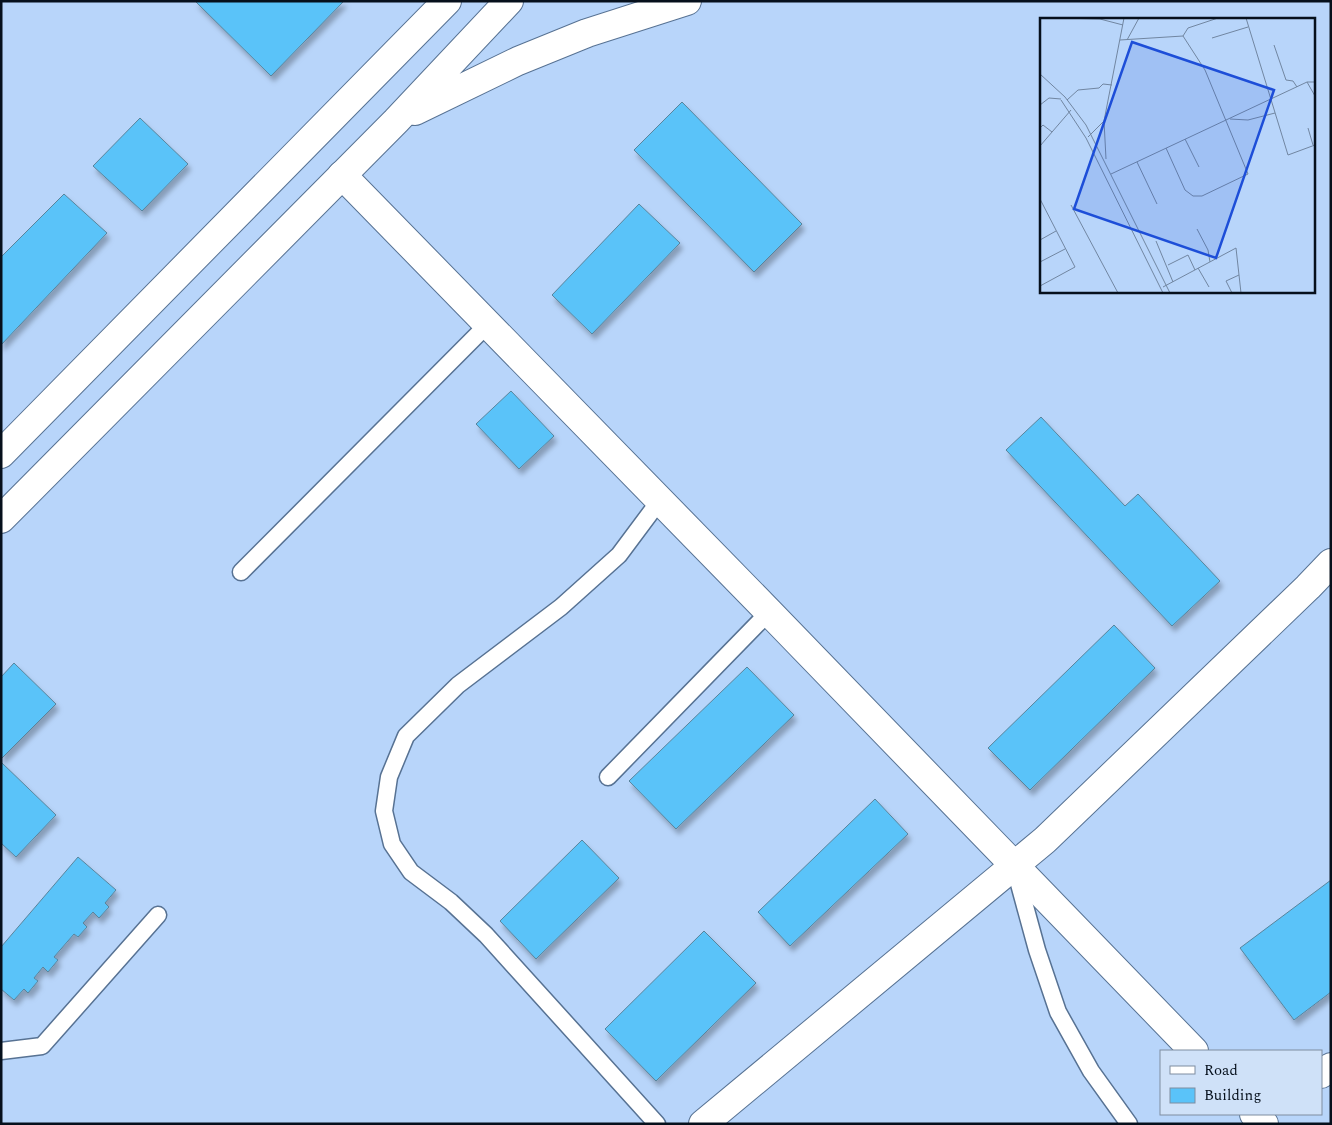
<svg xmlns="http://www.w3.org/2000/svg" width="1332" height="1125" viewBox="0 0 1332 1125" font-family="Spectral,serif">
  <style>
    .building { fill: #5ac3f9; stroke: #59849c; filter: url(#shadow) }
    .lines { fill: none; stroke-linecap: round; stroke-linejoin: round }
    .lane-casing { stroke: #577293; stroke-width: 19 }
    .street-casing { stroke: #577293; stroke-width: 30 }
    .primary-casing { stroke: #577293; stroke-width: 30 }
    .lane { stroke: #fff; stroke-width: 16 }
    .street { stroke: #fff; stroke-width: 28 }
    .primary { stroke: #fff; stroke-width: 28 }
    .inset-road { fill: none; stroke: #7186a1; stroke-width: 1 }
    .view { fill: #1d4ed8; fill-opacity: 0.15; stroke: #1d4ed8; stroke-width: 2.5 }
    .inset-edge { fill: none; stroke: #06101c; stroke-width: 2.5 }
  </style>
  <defs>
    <filter id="shadow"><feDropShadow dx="3" dy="5.5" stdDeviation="2.5" flood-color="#0004"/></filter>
  </defs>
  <rect width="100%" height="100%" fill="#b8d5fa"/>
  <path class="building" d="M 195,1 L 344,1 L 271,76 Z
    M 682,102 L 802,224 L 754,272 L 634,150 Z
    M 140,118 L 188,164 L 142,211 L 93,166 Z
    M 64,194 L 107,233 L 1,345 L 1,257 Z
    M 639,204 L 680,243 L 592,334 L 552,295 Z
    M 511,391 L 554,436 L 519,469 L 476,424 Z
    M 1041,417 L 1125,506 L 1138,494 L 1220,581 L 1172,626 L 1006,450 Z
    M 1114,625 L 1155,668 L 1030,790 L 988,748 Z
    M 14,663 L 56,704 L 1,759 L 1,677 Z
    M 747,667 L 794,715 L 676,829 L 629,781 Z
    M 1,762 L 56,815 L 16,857 L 1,843 Z
    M 875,799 L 908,834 L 790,946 L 758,912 Z
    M 582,840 L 619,878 L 536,959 L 500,921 Z
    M 78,857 L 116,890 L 105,903 L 109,907 L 99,918 L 93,912 L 83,923 L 87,927 L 78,937 L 74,934 L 54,957 L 58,960 L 48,972 L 43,967 L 34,978 L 38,981 L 28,993 L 24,989 L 14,1000 L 1,989 L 1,947 Z
    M 1331,880 L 1331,992 L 1294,1020 L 1240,948 Z
    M 704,931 L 756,983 L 656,1081 L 605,1029 Z"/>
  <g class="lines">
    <defs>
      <path id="lane" d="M 241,572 L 488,324
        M 608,777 L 769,612
        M 1016,873 L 1037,950 L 1058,1012 L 1091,1071 L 1129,1124
        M 1,1051 L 42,1046 L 158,915
        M 657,1124 L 486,935 L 451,902 L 411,872 L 392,844 L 384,811 L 389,777 L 406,736 L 458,685 L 561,607 L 619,555 L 660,500"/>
      <path id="street" d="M 342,175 L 769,612 L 1194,1051
        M 1321,1074 L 1331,1067
        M 1254,1114 L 1264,1124
        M 703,1124 L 1045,840 L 1308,587 L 1331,563"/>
      <path id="primary" d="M 415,111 L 518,61 L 587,33 L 687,1
        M 1,454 L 447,1
        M 1,519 L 396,121 L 509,1"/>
    </defs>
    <use href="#lane" class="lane-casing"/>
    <use href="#street" class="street-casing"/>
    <use href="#primary" class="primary-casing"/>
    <use href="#lane" class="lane"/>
    <use href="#street" class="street"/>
    <use href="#primary" class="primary"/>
  </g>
  <g transform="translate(1040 18)">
    <rect width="275" height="275" fill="#b8d5fa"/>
    <path class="inset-road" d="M 19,0 L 60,1 L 83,7M 206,0 L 248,137 L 275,127M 172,20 L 208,9M 80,22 L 143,18 L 148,10 L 178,0M 87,22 L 99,0M 234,27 L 246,62 L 253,63 L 257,69M 0,56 L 25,79 L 46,107 L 130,275M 267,64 L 275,78M 21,82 L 46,120 L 123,275M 27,82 L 38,72 L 59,70 L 63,66 L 72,67M 0,87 L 9,80 L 21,81M 190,101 L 208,102 L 235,95M 64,103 L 66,141M 0,110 L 3,107 L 12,114M 268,110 L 273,127M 48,119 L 64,103 L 84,0M 145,121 L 159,149M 0,128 L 31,92M 126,130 L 145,172 L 153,178 L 162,178 L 208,156 L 165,52 L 143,18M 97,144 L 117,186M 71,156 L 267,64 L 275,64M 0,181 L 35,249 L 0,268M 31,187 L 78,275M 157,211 L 168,232 L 170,244M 0,222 L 16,213M 116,223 L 133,264M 0,244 L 25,231M 128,247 L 148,237 L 155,252M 158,250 L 169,269M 123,269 L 196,230 L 201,275M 192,275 L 186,263 L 199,257"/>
    <path class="view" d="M 92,24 L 234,72 L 176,240 L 34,191 Z"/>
    <rect width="275" height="275" class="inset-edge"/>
  </g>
  <rect width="1332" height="1125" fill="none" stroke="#06101c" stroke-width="5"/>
  <rect x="1160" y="1050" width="162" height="65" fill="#cfe1f8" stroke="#7f8da0"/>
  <rect x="1170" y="1066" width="25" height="8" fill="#ffffff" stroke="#7f8da0"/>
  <text x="1204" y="1075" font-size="15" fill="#06101c">Road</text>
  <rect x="1170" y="1088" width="25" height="15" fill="#5ac3f9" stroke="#7f8da0"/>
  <text x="1204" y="1100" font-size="15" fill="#06101c">Building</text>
</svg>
